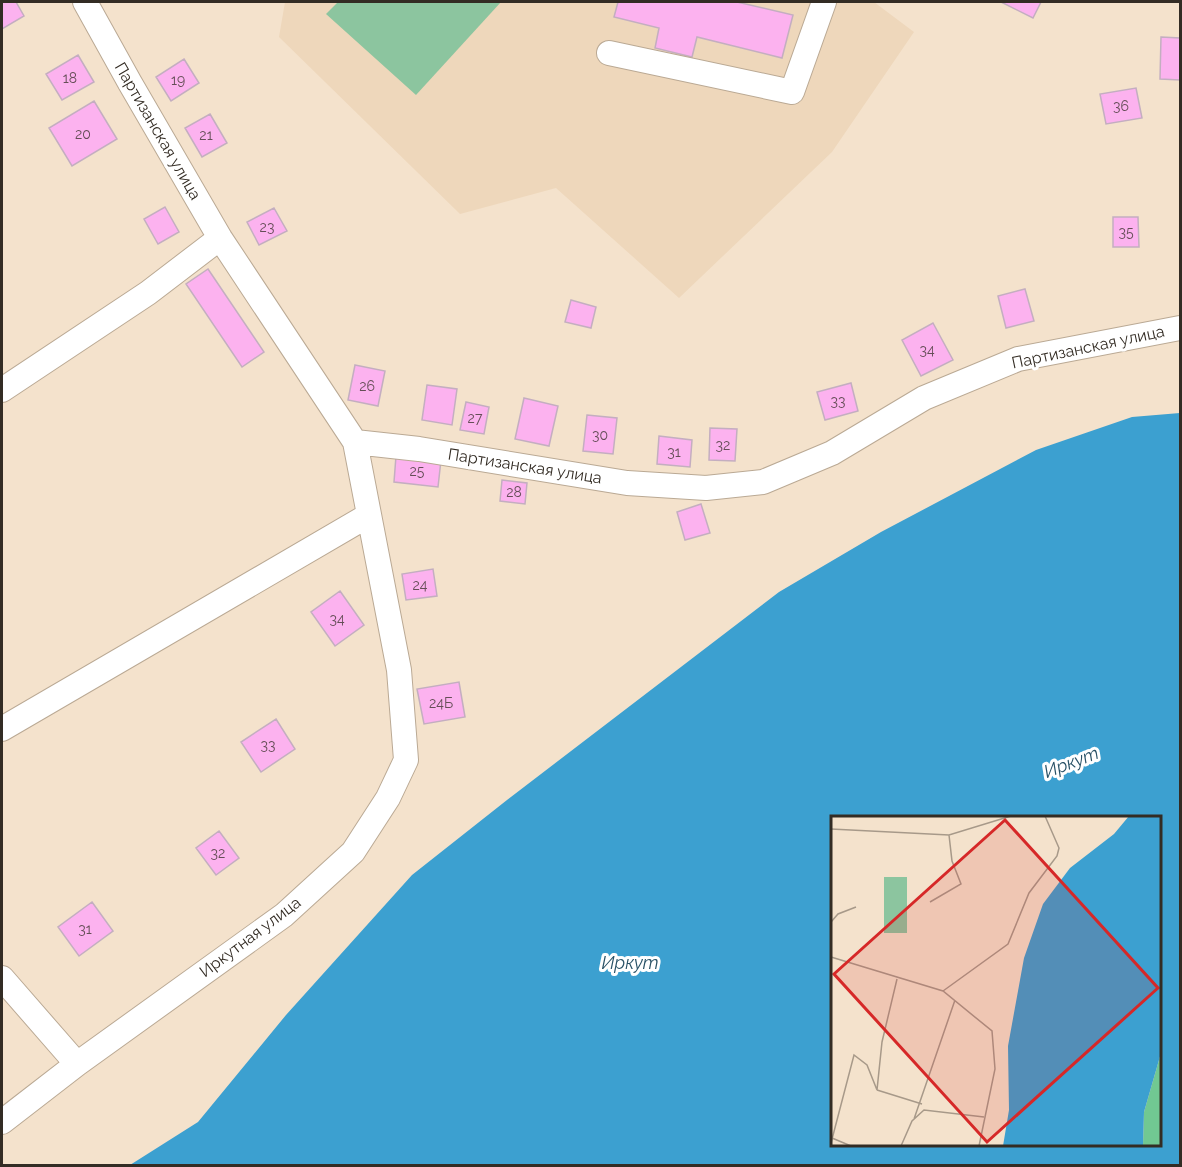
<svg xmlns="http://www.w3.org/2000/svg" width="1182" height="1167" viewBox="0 0 1182 1167" font-family="Raleway,sans-serif">
  <style>
    .built { fill: #eed7bb }
    .green { fill: #8cc59f }
    .water { fill: #3ca0d0; fill-rule: evenodd }
    .building { fill: #fcb2ef; stroke: #c4aec0; stroke-width: 1.5 }
    .lines { fill: none; stroke-linecap: round; stroke-linejoin: round }
    .minor-casing { stroke: #baa994; stroke-width: 26 }
    .minor { stroke: #fff; stroke-width: 24 }
    .labels { text-anchor: middle; dominant-baseline: central; stroke-width: 6; stroke-linejoin: round; paint-order: stroke }
    .number-label { font-size: 14px; fill: #654e57 }
    .street-label { font-size: 16px; fill: #332c24; stroke: #fff }
    .water-label { font-size: 18px; font-style: italic; fill: #285166; stroke: #fff }
    .inset-road { fill: none; stroke: #a79989; stroke-width: 1.5 }
    .view { fill: #d62828; fill-opacity: 0.15; stroke: #d62828; stroke-width: 3 }
    .inset-edge { fill: none; stroke: #332c24; stroke-width: 3 }
  </style>
  <rect width="100%" height="100%" fill="#f4e2cc"/>
  <path class="built" d="M 285,2 L 874,2 L 914,32 L 832,152 L 679,298 L 556,188 L 460,214 L 279,37 Z"/>
  <path class="green" d="M 338,2 L 501,2 L 416,95 L 326,14 Z"/>
  <path class="water" d="M 1180,413 L 1180,1165 L 130,1165 L 198,1122 L 286,1015 L 412,875 L 507,800 L 779,592 L 881,532 L 1036,450 L 1132,417 ZM 832,818 L 1160,818 L 1160,1144 L 832,1144 Z"/>
  <path class="building" d="M 2,2 L 16,2 L 24,16 L 2,29 Z
    M 618,2 L 737,2 L 793,15 L 782,58 L 697,37 L 692,57 L 655,48 L 659,28 L 614,17 Z
    M 1001,2 L 1041,2 L 1033,18 Z
    M 1161,37 L 1180,38 L 1180,80 L 1160,79 Z
    M 78,55 L 94,82 L 62,100 L 46,74 Z
    M 184,59 L 199,83 L 171,101 L 156,77 Z
    M 1136,88 L 1142,118 L 1106,124 L 1100,94 Z
    M 94,101 L 117,139 L 72,166 L 49,128 Z
    M 210,114 L 227,143 L 202,157 L 185,128 Z
    M 165,207 L 179,232 L 158,244 L 144,219 Z
    M 274,208 L 287,231 L 259,245 L 247,222 Z
    M 1113,217 L 1138,217 L 1139,247 L 1113,247 Z
    M 208,269 L 264,352 L 242,367 L 186,284 Z
    M 1025,289 L 1034,321 L 1006,328 L 998,296 Z
    M 571,300 L 596,307 L 591,328 L 565,322 Z
    M 933,323 L 953,360 L 921,376 L 902,340 Z
    M 355,365 L 385,371 L 378,406 L 348,400 Z
    M 851,383 L 858,411 L 825,420 L 817,392 Z
    M 427,385 L 457,389 L 452,425 L 422,420 Z
    M 524,398 L 558,406 L 549,446 L 515,439 Z
    M 466,402 L 489,407 L 484,434 L 460,430 Z
    M 587,415 L 617,418 L 613,454 L 583,451 Z
    M 710,428 L 737,429 L 735,461 L 709,460 Z
    M 659,436 L 692,440 L 690,467 L 657,464 Z
    M 396,456 L 441,460 L 438,487 L 394,482 Z
    M 502,480 L 527,483 L 525,504 L 500,501 Z
    M 701,504 L 710,533 L 685,540 L 677,512 Z
    M 433,569 L 437,596 L 406,600 L 402,574 Z
    M 340,591 L 364,625 L 335,646 L 311,612 Z
    M 459,682 L 465,717 L 424,724 L 417,689 Z
    M 276,719 L 295,749 L 261,772 L 241,742 Z
    M 219,831 L 239,858 L 216,875 L 196,848 Z
    M 92,902 L 113,931 L 79,956 L 58,927 Z"/>
  <g class="lines">
    <defs>
      <path id="minor" d="M 609,53 L 792,92 L 824,2
        M 2,390 L 148,293 L 220,238
        M 355,442 L 419,449 L 627,483 L 706,488 L 763,482 L 832,453 L 924,398 L 1018,359 L 1180,328
        M 2,729 L 369,515
        M 2,978 L 77,1064
        M 2,1122 L 77,1064 L 284,915 L 353,852 L 388,798 L 406,760 L 399,670 L 355,442 L 220,238 L 130,83 L 85,2"/>
    </defs>
    <use href="#minor" class="minor-casing"/>
    <use href="#minor" class="minor"/>
  </g>
  <g class="labels">
    <g class="number-label">
      <text x="70" y="78">18</text>
      <text x="178" y="80">19</text>
      <text x="1121" y="106">36</text>
      <text x="83" y="134">20</text>
      <text x="206" y="135">21</text>
      <text x="267" y="227">23</text>
      <text x="1126" y="232">35</text>
      <text x="927" y="350">34</text>
      <text x="367" y="386">26</text>
      <text x="838" y="401">33</text>
      <text x="475" y="418">27</text>
      <text x="600" y="435">30</text>
      <text x="723" y="445">32</text>
      <text x="674" y="452">31</text>
      <text x="417" y="471">25</text>
      <text x="514" y="492">28</text>
      <text x="420" y="585">24</text>
      <text x="337" y="619">34</text>
      <text x="441" y="703">24Б</text>
      <text x="268" y="745">33</text>
      <text x="218" y="853">32</text>
      <text x="85" y="929">31</text>
    </g>
    <g class="street-label">
      <text transform="translate(158 131) rotate(60)">Партизанская улица</text>
      <text transform="translate(1088 347) rotate(-12)">Партизанская улица</text>
      <text transform="translate(525 466) rotate(9)">Партизанская улица</text>
      <text transform="translate(250 937) rotate(-37)">Иркутная улица</text>
    </g>
    <g class="water-label">
      <text transform="translate(1071 762) rotate(-21)">Иркут</text>
      <text x="630" y="962">Иркут</text>
    </g>
  </g>
  <g transform="translate(831 816)">
    <rect width="330" height="330" fill="#f4e2cc"/>
    <path d="M 53,61 L 76,61 L 76,117 L 53,117 Z" fill="#8cc59f"/>
    <path d="M 330,237 L 330,330 L 312,330 L 313,296 Z" fill="#71c892"/>
    <path d="M 298,0 L 330,0 L 330,237 L 313,296 L 312,330 L 172,330 L 178,294 L 177,230 L 193,142 L 212,88 L 239,52 L 283,18 Z" fill="#3ca0d0"/>
    <path class="inset-road" d="M 0,13 L 118,19 L 180,0M 99,86 L 130,68 L 121,45 L 118,19M 0,106 L 7,98 L 25,91M 0,141 L 112,175 L 161,215 L 164,253 L 148,330M 112,175 L 177,128 L 198,77 L 226,40 L 228,32 L 214,0M 46,274 L 91,288M 83,303 L 124,184M 1,322 L 20,330M 0,327 L 23,239 L 36,249 L 46,274 L 51,226 L 66,163M 70,330 L 81,305 L 93,294 L 153,301"/>
    <path class="view" d="M 174,4 L 327,172 L 156,326 L 3,158 Z"/>
    <rect width="330" height="330" class="inset-edge"/>
  </g>
  <rect width="1182" height="1167" fill="none" stroke="#332c24" stroke-width="6"/>
</svg>
